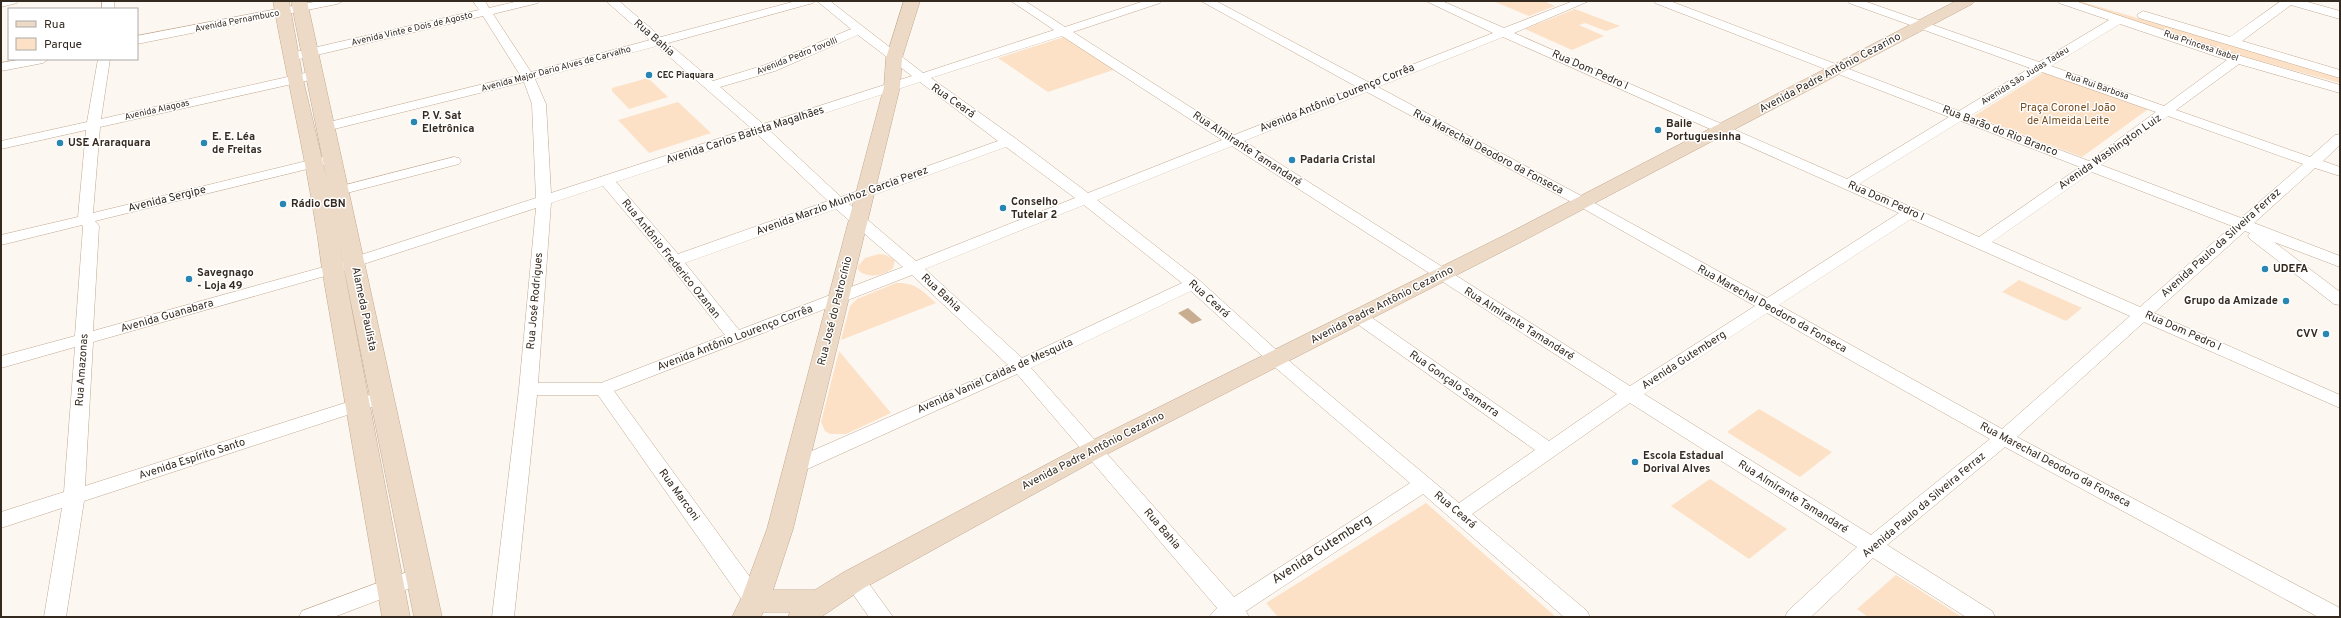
<svg xmlns="http://www.w3.org/2000/svg" width="2341" height="618" viewBox="0 0 2341 618" font-family="Overpass,sans-serif">
  <style>
    .green { fill: #fce1c6 }
    .water { fill: #c9ad91 }
    .lines { fill: none; stroke-linecap: round; stroke-linejoin: round }
    .street-casing { stroke: #c2a88f; stroke-width: 1 }
    .secondary-casing { stroke: #c2a88f; stroke-width: 1 }
    .street { fill: #fff; fill-rule: evenodd }
    .secondary { fill: #ecdac6; fill-rule: evenodd }
    .poi-dot { fill: #2786b2; stroke: #fff; stroke-width: 1.5 }
    .labels { text-anchor: middle; dominant-baseline: central; stroke-width: 3; stroke-linejoin: round; paint-order: stroke }
    .far-street-label { font-size: 9px; fill: #342a20; stroke: #fff }
    .far-poi-label { font-size: 9px; font-weight: bold; fill: #342a20; stroke: #fff; text-anchor: start }
    .street-label { font-size: 11px; fill: #342a20; stroke: #fff }
    .park-label { font-size: 11px; fill: #764e22; stroke: #fff }
    .poi-label { font-size: 11px; font-weight: bold; fill: #342a20; stroke: #fff; text-anchor: start }
    .near-street-label { font-size: 13px; fill: #342a20; stroke: #fff }
  </style>
  <rect width="100%" height="100%" fill="#fcf7f1"/>
  <path class="green" d="M 1493,1 L 1544,1 L 1555,6 L 1529,16 Z
    M 2061,1 L 2079,1 L 2340,77 L 2340,83 L 2190,42 Z
    M 1575,9 L 1620,26 L 1606,31 L 1585,23 L 1579,25 L 1604,36 L 1572,50 L 1525,29 Z
    M 1064,37 L 1116,69 L 1048,92 L 998,58 Z
    M 2046,71 L 2151,107 L 2082,157 L 1974,116 Z
    M 648,78 L 668,97 L 629,109 L 612,91 L 612,88 Z
    M 678,102 L 711,133 L 649,153 L 618,120 Z
    M 879,254 L 886,255 L 895,260 L 893,268 C 883,276 868,279 858,270 L 858,266 L 865,258 Z
    M 2019,280 L 2082,308 L 2066,321 L 2002,292 Z
    M 896,283 C 915,282 923,291 936,303 L 841,340 L 850,306 L 857,299 Z
    M 839,351 L 891,413 L 846,434 L 830,434 L 825,431 L 821,422 Z
    M 1759,409 L 1832,452 L 1800,477 L 1727,432 Z
    M 1710,479 L 1787,529 L 1749,559 L 1671,506 Z
    M 1426,503 L 1556,617 L 1278,617 L 1266,603 Z
    M 1896,575 L 1962,617 L 1868,617 L 1857,609 Z"/>
  <path class="water" d="M 1188,308 L 1202,320 L 1192,324 L 1178,313 Z"/>
  <g class="lines">
    <defs>
      <path id="street" d="M 1,1 L 19,1 L 17,3 L 1,7 Z
        M 102,1 L 114,1 L 114,9 L 102,9 Z
        M 319,1 L 343,1 L 337,4 L 137,44 L 137,36 Z
        M 473,1 L 485,1 L 489,8 L 519,1 L 540,1 L 538,3 L 493,14 L 531,72 L 650,40 L 606,1 L 619,1 L 661,37 L 796,1 L 815,1 L 813,3 L 668,43 L 713,81 L 765,65 L 851,29 L 817,1 L 830,1 L 923,73 L 1054,30 L 1011,1 L 1025,1 L 1065,27 L 1144,1 L 1162,1 L 1160,3 L 1073,32 L 1234,135 L 1357,87 L 1201,1 L 1216,1 L 1368,82 L 1493,33 L 1426,1 L 1442,1 L 1504,28 L 1573,1 L 1589,1 L 1514,33 L 1847,179 L 1949,117 L 1655,3 L 1653,1 L 1670,1 L 1959,111 L 2030,68 L 1849,3 L 1847,1 L 1864,1 L 2039,62 L 2109,20 L 2059,3 L 2057,1 L 2075,1 L 2241,56 L 2340,85 L 2340,93 L 2239,64 L 2176,110 L 2310,157 L 2335,135 L 2340,134 L 2340,145 L 2323,161 L 2340,167 L 2340,176 L 2315,168 L 2254,223 L 2340,256 L 2340,267 L 2274,242 L 2340,292 L 2340,305 L 2334,304 L 2250,239 L 2248,236 L 2250,233 L 2245,231 L 2154,313 L 2340,395 L 2340,408 L 2144,322 L 2017,437 L 2340,608 L 2340,617 L 2318,617 L 2005,447 L 1887,545 L 1992,611 L 1995,617 L 1966,617 L 1873,558 L 1811,617 L 1785,617 L 1788,611 L 1857,547 L 1630,403 L 1472,514 L 1587,611 L 1590,617 L 1564,617 L 1423,494 L 1246,611 L 1249,617 L 1209,617 L 1217,608 L 1017,374 L 803,471 L 796,473 L 789,471 L 786,466 L 789,461 L 1008,365 L 912,275 L 614,391 L 763,595 L 766,601 L 763,607 L 755,610 L 747,607 L 598,395 L 537,395 L 514,617 L 492,617 L 519,389 L 536,208 L 339,272 L 93,342 L 85,486 L 376,393 L 383,391 L 390,393 L 392,397 L 390,401 L 84,501 L 66,617 L 44,617 L 62,508 L 1,528 L 1,512 L 64,492 L 75,347 L 1,368 L 1,356 L 75,336 L 83,227 L 82,225 L 1,245 L 1,235 L 78,217 L 86,130 L 1,149 L 1,141 L 87,122 L 98,59 L 110,59 L 101,119 L 314,71 L 319,72 L 320,75 L 319,78 L 100,127 L 93,213 L 327,156 L 334,160 L 332,163 L 95,221 L 99,226 L 93,331 L 327,266 L 536,198 L 532,104 L 524,82 L 326,131 L 319,127 L 321,124 L 520,75 L 483,16 L 291,61 L 285,57 L 291,53 L 479,10 ZM 2120,24 L 2227,60 L 2164,106 L 2051,66 ZM 858,35 L 912,76 L 763,124 L 720,87 L 775,71 ZM 1062,36 L 1222,140 L 1088,193 L 1015,138 L 931,78 ZM 1503,37 L 1899,213 L 1767,298 L 1587,199 L 1378,87 ZM 657,46 L 751,128 L 551,193 L 546,104 L 535,79 ZM 2042,72 L 2156,112 L 2089,161 L 1970,116 ZM 920,82 L 998,141 L 841,197 L 770,131 ZM 1367,92 L 1577,205 L 1755,306 L 1630,386 L 1244,141 ZM 2168,116 L 2303,164 L 2241,218 L 2101,165 ZM 1961,121 L 2080,167 L 1979,237 L 1859,184 ZM 758,135 L 828,201 L 678,254 L 616,182 ZM 1232,146 L 1617,394 L 1549,441 L 1365,313 L 1353,313 L 1350,317 L 1353,321 L 1535,450 L 1459,503 L 1282,355 L 1199,280 L 1097,200 ZM 1006,147 L 1075,198 L 916,261 L 849,204 ZM 2092,172 L 2232,226 L 2140,307 L 1992,242 ZM 603,186 L 669,264 L 725,335 L 601,383 L 538,383 L 551,203 ZM 1084,205 L 1182,283 L 1022,358 L 925,269 ZM 836,209 L 903,267 L 739,330 L 685,263 ZM 1911,219 L 2130,316 L 2002,429 L 1779,305 ZM 1191,291 L 1270,363 L 1410,483 L 1234,597 L 1031,368 ZM 1767,313 L 1990,439 L 1871,535 L 1644,394 Z
        M 2281,1 L 2304,1 L 2340,11 L 2340,19 L 2291,5 L 2242,41 L 2340,70 L 2340,78 L 2139,18 L 2137,15 L 2143,11 L 2230,37 Z
        M 23,59 L 49,59 L 43,63 L 1,71 L 1,63 Z
        M 454,157 L 459,158 L 461,161 L 459,164 L 339,195 L 332,191 L 334,188 Z
        M 418,568 L 426,570 L 429,576 L 426,582 L 334,617 L 299,617 L 302,611 Z
        M 854,572 L 862,574 L 893,617 L 869,617 L 843,580 L 846,574 Z"/>
      <path id="secondary" d="M 273,1 L 289,1 L 303,79 L 326,176 L 291,1 L 307,1 L 442,617 L 414,617 L 340,248 L 410,617 L 382,617 L 322,269 C 311,179 289,91 273,1 Z
        M 904,1 L 920,1 L 902,58 L 900,87 L 793,529 L 773,590 L 815,590 L 844,572 L 1085,444 L 1507,234 L 1956,1 L 1975,1 L 1972,4 L 1521,242 L 1103,456 L 864,588 L 821,617 L 788,617 L 790,612 L 763,612 L 761,617 L 732,617 L 741,599 L 767,529 L 884,87 L 886,58 Z"/>
    </defs>
    <use href="#street" class="street-casing"/>
    <use href="#secondary" class="secondary-casing"/>
    <use href="#street" class="street"/>
    <use href="#secondary" class="secondary"/>
  </g>
  <g class="poi-dot">
    <circle cx="649" cy="75" r="4"/>
    <circle cx="414" cy="122" r="4"/>
    <circle cx="1658" cy="130" r="4"/>
    <circle cx="60" cy="143" r="4"/>
    <circle cx="204" cy="143" r="4"/>
    <circle cx="1292" cy="160" r="4"/>
    <circle cx="283" cy="204" r="4"/>
    <circle cx="1003" cy="208" r="4"/>
    <circle cx="2265" cy="269" r="4"/>
    <circle cx="189" cy="279" r="4"/>
    <circle cx="2286" cy="301" r="4"/>
    <circle cx="2326" cy="334" r="4"/>
    <circle cx="1635" cy="462" r="4"/>
  </g>
  <g class="labels">
    <g class="far-street-label">
      <text transform="translate(237 21) rotate(-11)">Avenida Pernambuco</text>
      <text transform="translate(412 29) rotate(-13)">Avenida Vinte e Dois de Agosto</text>
      <text transform="translate(2201 46) rotate(19)">Rua Princesa Isabel</text>
      <text transform="translate(797 56) rotate(-22)">Avenida Pedro Tovolli</text>
      <text transform="translate(556 69) rotate(-15)">Avenida Major Dario Alves de Carvalho</text>
      <text transform="translate(2025 76) rotate(-32)">Avenida São Judas Tadeu</text>
      <text transform="translate(2097 86) rotate(19)">Rua Rui Barbosa</text>
      <text transform="translate(157 110) rotate(-13)">Avenida Alagoas</text>
    </g>
    <g class="far-poi-label">
      <text x="657" y="75">CEC Piaquara</text>
    </g>
    <g class="street-label">
      <text transform="translate(654 38) rotate(41)">Rua Bahia</text>
      <text transform="translate(1590 70) rotate(24)">Rua Dom Pedro I</text>
      <text transform="translate(1830 73) rotate(-28)">Avenida Padre Antônio Cezarino</text>
      <text transform="translate(1337 98) rotate(-22)">Avenida Antônio Lourenço Corrêa</text>
      <text transform="translate(953 101) rotate(35)">Rua Ceará</text>
      <text transform="translate(2000 131) rotate(21)">Rua Barão do Rio Branco</text>
      <text transform="translate(745 135) rotate(-18)">Avenida Carlos Batista Magalhães</text>
      <text transform="translate(1247 149) rotate(33)">Rua Almirante Tamandaré</text>
      <text transform="translate(1488 152) rotate(28)">Rua Marechal Deodoro da Fonseca</text>
      <text transform="translate(2110 152) rotate(-35)">Avenida Washington Luiz</text>
      <text transform="translate(167 199) rotate(-14)">Avenida Sergipe</text>
      <text transform="translate(842 201) rotate(-20)">Avenida Marzio Munhoz Garcia Perez</text>
      <text transform="translate(1886 201) rotate(24)">Rua Dom Pedro I</text>
      <text transform="translate(2221 243) rotate(-42)">Avenida Paulo da Silveira Ferraz</text>
      <text transform="translate(671 259) rotate(51)">Rua Antônio Frederico Ozanan</text>
      <text transform="translate(941 293) rotate(43)">Rua Bahia</text>
      <text transform="translate(1209 299) rotate(42)">Rua Ceará</text>
      <text transform="translate(535 301) rotate(-85)">Rua José Rodrigues</text>
      <text transform="translate(1382 305) rotate(-27)">Avenida Padre Antônio Cezarino</text>
      <text transform="translate(364 309) rotate(78)">Alameda Paulista</text>
      <text transform="translate(1772 309) rotate(29)">Rua Marechal Deodoro da Fonseca</text>
      <text transform="translate(835 311) rotate(-76)">Rua José do Patrocínio</text>
      <text transform="translate(167 316) rotate(-16)">Avenida Guanabara</text>
      <text transform="translate(1519 324) rotate(32)">Rua Almirante Tamandaré</text>
      <text transform="translate(2183 331) rotate(24)">Rua Dom Pedro I</text>
      <text transform="translate(735 338) rotate(-21)">Avenida Antônio Lourenço Corrêa</text>
      <text transform="translate(1684 360) rotate(-33)">Avenida Gutemberg</text>
      <text transform="translate(82 370) rotate(-86)">Rua Amazonas</text>
      <text transform="translate(995 376) rotate(-24)">Avenida Vaniel Caldas de Mesquita</text>
      <text transform="translate(1454 384) rotate(35)">Rua Gonçalo Samarra</text>
      <text transform="translate(1093 451) rotate(-27)">Avenida Padre Antônio Cezarino</text>
      <text transform="translate(192 459) rotate(-18)">Avenida Espírito Santo</text>
      <text transform="translate(2055 465) rotate(28)">Rua Marechal Deodoro da Fonseca</text>
      <text transform="translate(679 495) rotate(54)">Rua Marconi</text>
      <text transform="translate(1793 497) rotate(32)">Rua Almirante Tamandaré</text>
      <text transform="translate(1924 505) rotate(-40)">Avenida Paulo da Silveira Ferraz</text>
      <text transform="translate(1455 510) rotate(40)">Rua Ceará</text>
      <text transform="translate(1162 529) rotate(49)">Rua Bahia</text>
    </g>
    <g class="park-label">
      <text x="2068" y="108">Praça Coronel João<tspan x="2068" dy="13">de Almeida Leite</tspan></text>
    </g>
    <g class="poi-label">
      <text x="422" y="116">P. V. Sat<tspan x="422" dy="13">Eletrônica</tspan></text>
      <text x="1666" y="124">Baile<tspan x="1666" dy="13">Portuguesinha</tspan></text>
      <text x="212" y="137">E. E. Léa<tspan x="212" dy="13">de Freitas</tspan></text>
      <text x="68" y="143">USE Araraquara</text>
      <text x="1300" y="160">Padaria Cristal</text>
      <text x="1011" y="202">Conselho<tspan x="1011" dy="13">Tutelar 2</tspan></text>
      <text x="291" y="204">Rádio CBN</text>
      <text x="2273" y="269">UDEFA</text>
      <text x="197" y="273">Savegnago<tspan x="197" dy="13">- Loja 49</tspan></text>
      <text x="2278" y="301" text-anchor="end">Grupo da Amizade</text>
      <text x="2318" y="334" text-anchor="end">CVV</text>
      <text x="1643" y="456">Escola Estadual<tspan x="1643" dy="13">Dorival Alves</tspan></text>
    </g>
    <g class="near-street-label">
      <text transform="translate(1322 550) rotate(-33)">Avenida Gutemberg</text>
    </g>
  </g>
  <rect width="2341" height="618" fill="none" stroke="#342a20" stroke-width="4"/>
  <rect x="8" y="8" width="130" height="52" fill="#ffffff" stroke="#aeaaa6"/>
  <rect x="16" y="21" width="20" height="6" fill="#ecdac6" stroke="#aeaaa6"/>
  <text x="44" y="28" font-size="12" fill="#342a20">Rua</text>
  <rect x="16" y="38" width="20" height="12" fill="#fce1c6" stroke="#aeaaa6"/>
  <text x="44" y="48" font-size="12" fill="#342a20">Parque</text>
</svg>
